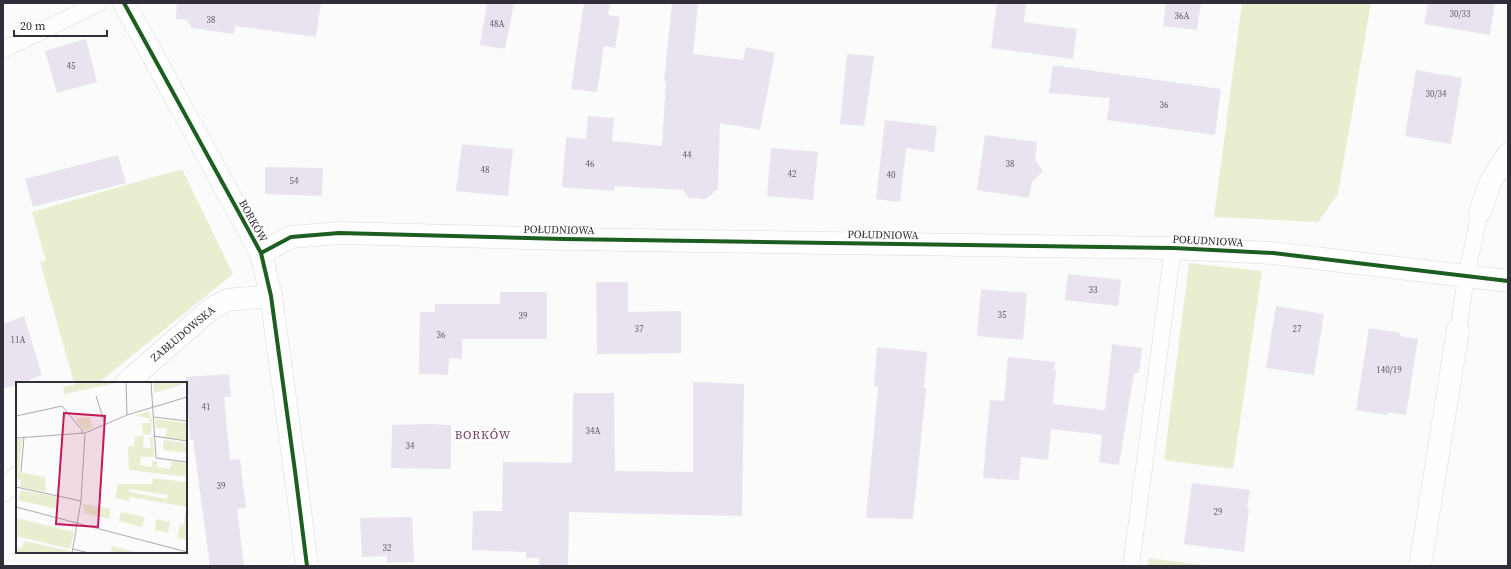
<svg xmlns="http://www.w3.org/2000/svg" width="1511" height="569" viewBox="0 0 1511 569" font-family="'Source Serif 4',serif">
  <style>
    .green { fill: #e9eed0 }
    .building { fill: #e8e3ee }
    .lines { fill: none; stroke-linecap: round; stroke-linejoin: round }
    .service-casing { stroke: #dad7de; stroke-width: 17 }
    .minor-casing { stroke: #dad7de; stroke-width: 23 }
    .tertiary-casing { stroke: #dad7de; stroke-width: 23 }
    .service { stroke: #fefefe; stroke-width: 16 }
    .minor { stroke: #fefefe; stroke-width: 22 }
    .tertiary { stroke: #fefefe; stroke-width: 22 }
    .cycleway-casing { stroke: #fff; stroke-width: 6 }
    .cycleway { stroke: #1b5e20; stroke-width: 4 }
    .labels { text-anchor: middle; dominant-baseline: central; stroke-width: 4; stroke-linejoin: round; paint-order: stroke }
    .number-label { font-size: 9px; fill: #605b66 }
    .street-label { font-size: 11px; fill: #322e39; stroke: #fff }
    .neighbourhood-label { font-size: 12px; letter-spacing: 1px; fill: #763961; stroke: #fff }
    .inset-road { fill: none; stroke: #aba9ad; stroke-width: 1 }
    .view { fill: #c2185b; fill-opacity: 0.15; stroke: #c2185b; stroke-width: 2 }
    .inset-edge { fill: none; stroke: #322e39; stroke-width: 2 }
  </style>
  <rect width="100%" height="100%" fill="#fbfbfb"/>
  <path class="green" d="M 1242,3 L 1371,3 L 1338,194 L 1318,222 L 1214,217 Z
    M 182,169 L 233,274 L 98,383 L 74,383 L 40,262 L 46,261 L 32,212 Z
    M 1189,263 L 1262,271 L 1233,469 L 1164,460 Z
    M 1149,558 L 1210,566 L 1148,566 Z"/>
  <path class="building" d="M 177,3 L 321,3 L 316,37 L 235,26 L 234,34 L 192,28 L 187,20 L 176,19 Z
    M 487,3 L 514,3 L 505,49 L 480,45 Z
    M 584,3 L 610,3 L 608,15 L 620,17 L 615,48 L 604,46 L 597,92 L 571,89 Z
    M 672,3 L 698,3 L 693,54 L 743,60 L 746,47 L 775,53 L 760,130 L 720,123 L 718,189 L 706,199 L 689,198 L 683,190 L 615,186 L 614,191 L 562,187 L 566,137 L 586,139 L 588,116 L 614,118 L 612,141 L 662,146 L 666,81 L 664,81 Z
    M 997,3 L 1026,3 L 1024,22 L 1077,29 L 1073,59 L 991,48 Z
    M 1166,3 L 1201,3 L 1197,30 L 1163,26 Z
    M 1428,3 L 1495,3 L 1490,35 L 1424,24 Z
    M 86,39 L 97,82 L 57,93 L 45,51 Z
    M 847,54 L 874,56 L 864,126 L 840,124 Z
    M 1053,65 L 1221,89 L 1215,135 L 1107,120 L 1110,98 L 1049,93 Z
    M 1416,70 L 1462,78 L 1451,144 L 1405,136 Z
    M 885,120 L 937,126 L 934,152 L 906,148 L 900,202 L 876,199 Z
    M 985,135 L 1037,142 L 1035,160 L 1043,171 L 1032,182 L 1029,198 L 977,190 Z
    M 462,144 L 513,149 L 508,196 L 456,191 Z
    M 771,148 L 818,152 L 813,200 L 767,196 Z
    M 118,155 L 126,183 L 33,207 L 25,179 Z
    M 265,167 L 323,168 L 322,196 L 265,194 Z
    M 1068,274 L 1121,280 L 1118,306 L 1065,300 Z
    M 596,282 L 628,282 L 628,312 L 681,311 L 681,353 L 597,354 Z
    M 981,289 L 1027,293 L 1023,340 L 977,336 Z
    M 500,292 L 547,292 L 547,339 L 462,339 L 462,359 L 449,358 L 448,375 L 419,374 L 420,312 L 435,312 L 435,304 L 500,304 Z
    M 1276,306 L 1324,314 L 1314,375 L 1266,368 Z
    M 24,316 L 42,375 L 31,379 L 31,380 L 17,383 L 17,385 L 3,389 L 3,324 Z
    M 1369,328 L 1400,333 L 1400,336 L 1418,339 L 1406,415 L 1388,412 L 1387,415 L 1356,410 Z
    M 1112,344 L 1142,348 L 1139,373 L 1134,373 L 1119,465 L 1099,462 L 1102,435 L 1051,429 L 1048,460 L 1021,457 L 1019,480 L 983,478 L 990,400 L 1004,401 L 1008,357 L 1055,362 L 1054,370 L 1056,370 L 1053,404 L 1105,410 Z
    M 877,347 L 927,352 L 924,388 L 926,389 L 913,519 L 866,518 L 878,387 L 874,387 Z
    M 229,374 L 231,397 L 224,397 L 230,460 L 240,459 L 246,508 L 237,509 L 244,566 L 210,566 L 193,440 L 190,440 L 186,377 Z
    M 693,382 L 744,384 L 742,516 L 569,512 L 568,566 L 539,566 L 539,558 L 526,558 L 526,552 L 472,550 L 473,511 L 502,511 L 503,462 L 572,463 L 573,393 L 614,393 L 615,471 L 693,472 Z
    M 429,424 L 451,425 L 451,469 L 391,468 L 392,425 Z
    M 1192,483 L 1250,490 L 1247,507 L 1249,508 L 1244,552 L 1184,544 Z
    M 412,517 L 414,562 L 387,563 L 387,556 L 362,557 L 360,518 Z"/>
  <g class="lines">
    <defs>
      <path id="service" d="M 3,50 L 99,3
        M 1458,330 L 1466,277 L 1480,212
        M 1131,566 L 1173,248"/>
      <path id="minor" d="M 1480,212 L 1491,181 L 1508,154
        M 261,253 L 291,237 L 339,233 L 564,239 L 1173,248 L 1273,253 L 1508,281
        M 126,383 L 212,308 L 227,300 L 271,296
        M 3,491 L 17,478
        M 1420,566 L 1458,330"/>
      <path id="tertiary" d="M 124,3 L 261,253 L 271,296 L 295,471 L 307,566"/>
    </defs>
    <use href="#service" class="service-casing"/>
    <use href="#minor" class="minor-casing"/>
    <use href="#tertiary" class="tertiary-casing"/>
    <use href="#service" class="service"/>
    <use href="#minor" class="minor"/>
    <use href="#tertiary" class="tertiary"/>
    <defs>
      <path id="cycleway" d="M 124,3 L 261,253 L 271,296 L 295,471 L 307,566
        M 261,253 L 291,237 L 339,233 L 564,239 L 1173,248 L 1273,253 L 1508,281"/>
    </defs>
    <use href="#cycleway" class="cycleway-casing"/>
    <use href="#cycleway" class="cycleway"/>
  </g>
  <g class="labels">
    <g class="number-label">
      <text x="1460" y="14">30/33</text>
      <text x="1182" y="16">36A</text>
      <text x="211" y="20">38</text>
      <text x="497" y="24">48A</text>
      <text x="71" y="66">45</text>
      <text x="1436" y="94">30/34</text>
      <text x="1164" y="105">36</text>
      <text x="687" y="155">44</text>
      <text x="590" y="164">46</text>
      <text x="1010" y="164">38</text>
      <text x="485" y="170">48</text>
      <text x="792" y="174">42</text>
      <text x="891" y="175">40</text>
      <text x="294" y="181">54</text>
      <text x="1093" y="290">33</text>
      <text x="1002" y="315">35</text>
      <text x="523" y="316">39</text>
      <text x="639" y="329">37</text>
      <text x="1297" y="329">27</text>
      <text x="441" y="335">36</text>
      <text x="18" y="340">11A</text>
      <text x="1389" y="370">140/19</text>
      <text x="206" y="407">41</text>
      <text x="593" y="431">34A</text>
      <text x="410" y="446">34</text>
      <text x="221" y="486">39</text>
      <text x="1218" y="512">29</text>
      <text x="387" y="548">32</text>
    </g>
    <g class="street-label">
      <text transform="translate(253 221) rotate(61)">BORKÓW</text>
      <text transform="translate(559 230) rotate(1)">POŁUDNIOWA</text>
      <text transform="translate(883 235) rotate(1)">POŁUDNIOWA</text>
      <text transform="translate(1208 241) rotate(3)">POŁUDNIOWA</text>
      <text transform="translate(183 334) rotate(-40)">ZABŁUDOWSKA</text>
    </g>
    <g class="neighbourhood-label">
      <text x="483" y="435">BORKÓW</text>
    </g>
  </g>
  <g transform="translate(16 382)">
    <rect width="171" height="171" fill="#fbfbfb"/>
    <path d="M 67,0 L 105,0 L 48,12 L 47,5 ZM 137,0 L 171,0 L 171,1 L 138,11 ZM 133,29 L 134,35 L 136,36 L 135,53 L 127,52 L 126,41 L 134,41 L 133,36 L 118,34 ZM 74,35 L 76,46 L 68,49 L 60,37 ZM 139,37 L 171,41 L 171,58 L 149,56 L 151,46 L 140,46 ZM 123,54 L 128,54 L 127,65 L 135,66 L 133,55 L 137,55 L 138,75 L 125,75 L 124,83 L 136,85 L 136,79 L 141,79 L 141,85 L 154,87 L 156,79 L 171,81 L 171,95 L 113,88 L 112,64 L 118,64 L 119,55 ZM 0,57 L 6,57 L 6,61 L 3,90 L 29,95 L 30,110 L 4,105 L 5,98 L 0,97 ZM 148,58 L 171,61 L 171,71 L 147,68 ZM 137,96 L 171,100 L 171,125 L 114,115 L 113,119 L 99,116 L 102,102 L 136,102 ZM 113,107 L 152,113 L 151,117 L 113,110 ZM 5,108 L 43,115 L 40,127 L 2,118 ZM 117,121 L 171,130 L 171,158 L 161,156 L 164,142 L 168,143 L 169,130 ZM 67,122 L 95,127 L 93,137 L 68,131 ZM 105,130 L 129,135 L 126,145 L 103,139 ZM 0,136 L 58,150 L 54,167 L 0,154 ZM 140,137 L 154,140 L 152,151 L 139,148 ZM 8,159 L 54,169 L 54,171 L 0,171 L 0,165 L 6,166 ZM 96,164 L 124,171 L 95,171 Z" fill="#e9eed0" fill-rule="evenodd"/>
    <path class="inset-road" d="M 110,0 L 111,33M 135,0 L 140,76 L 171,80M 80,14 L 89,42M 0,34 L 46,24 L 66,48 L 66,52M 138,35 L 171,39M 137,54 L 171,59M 0,56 L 69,51 L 111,33 L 171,15M 5,90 L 8,55M 0,105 L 65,119M 0,125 L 171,170M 57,167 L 73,171M 56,171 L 65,119 L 69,51"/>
    <path class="view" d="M 48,31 L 89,34 L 82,145 L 40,142 Z"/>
    <rect width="171" height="171" class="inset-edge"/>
  </g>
  <rect width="1511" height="569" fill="none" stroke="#322e39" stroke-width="8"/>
  <path d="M14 30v6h93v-6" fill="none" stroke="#322e39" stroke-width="2"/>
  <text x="20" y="30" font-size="12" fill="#322e39" stroke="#ffffff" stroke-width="3" paint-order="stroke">20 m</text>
</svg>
